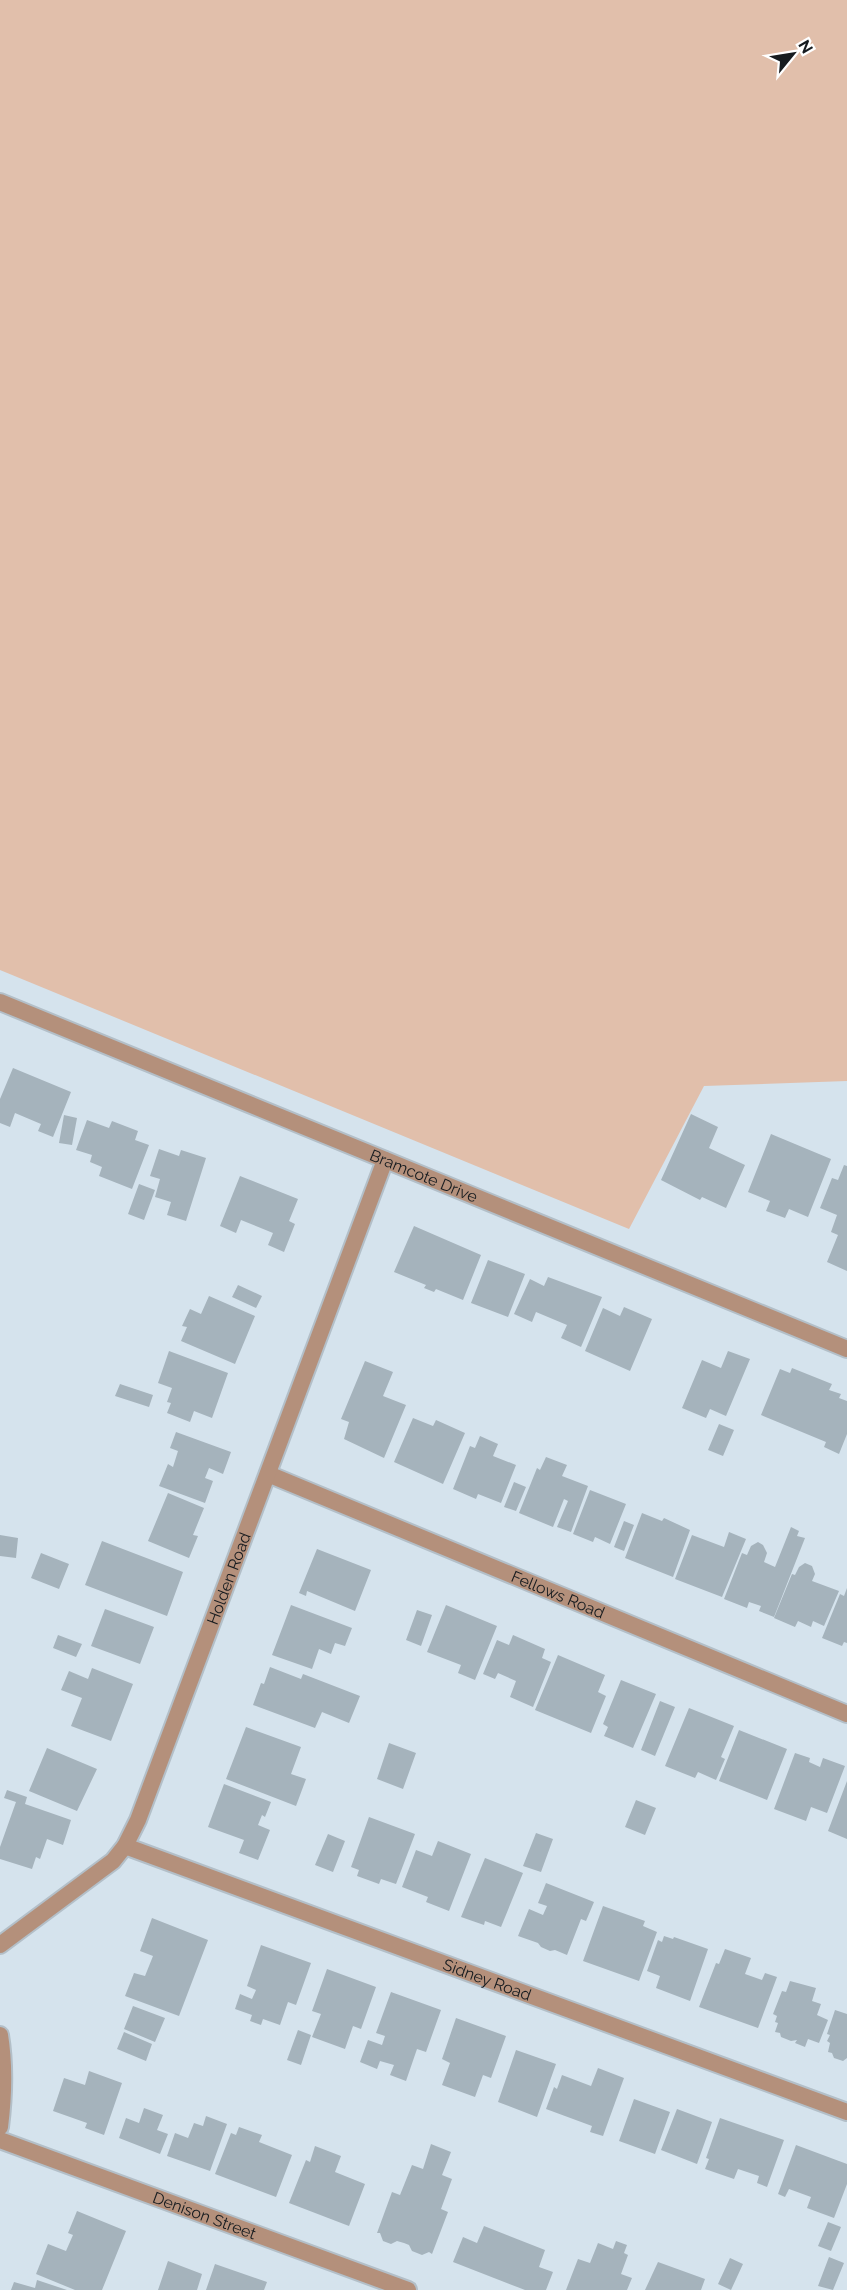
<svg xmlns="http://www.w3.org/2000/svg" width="847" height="2290" viewBox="0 0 847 2290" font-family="Raleway,sans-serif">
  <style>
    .green { fill: #e1bfab }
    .building { fill: #a5b3bc }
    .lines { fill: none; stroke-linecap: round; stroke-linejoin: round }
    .minor-casing { stroke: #b3bfc8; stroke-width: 20 }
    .minor { stroke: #b4907b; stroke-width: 16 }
    .labels { text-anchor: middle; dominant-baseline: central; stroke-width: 4.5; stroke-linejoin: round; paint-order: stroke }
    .street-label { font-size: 16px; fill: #161b1f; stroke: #fff }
  </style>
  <rect width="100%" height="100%" fill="#d5e3ed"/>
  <path class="green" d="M 0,0 L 847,0 L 847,1081 L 704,1086 L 629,1229 L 0,970 Z"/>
  <path class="building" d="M 13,1068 L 71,1092 L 53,1137 L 38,1131 L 41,1124 L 15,1113 L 10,1127 L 0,1123 L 0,1099 Z
    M 691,1114 L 718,1127 L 709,1148 L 745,1165 L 726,1208 L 702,1197 L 700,1200 L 661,1180 Z
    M 64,1115 L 77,1118 L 72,1145 L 59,1143 Z
    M 87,1120 L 109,1128 L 112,1121 L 138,1131 L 135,1140 L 149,1145 L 132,1189 L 99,1176 L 102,1167 L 90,1162 L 92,1155 L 76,1150 Z
    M 771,1134 L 831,1159 L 808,1217 L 789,1209 L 785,1218 L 766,1211 L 770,1201 L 748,1192 Z
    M 159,1149 L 179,1156 L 181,1150 L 206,1158 L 186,1221 L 167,1215 L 171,1202 L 155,1197 L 160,1179 L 150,1176 Z
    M 844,1165 L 847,1166 L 847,1271 L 827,1262 L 838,1235 L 831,1232 L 837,1215 L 820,1208 L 832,1178 L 838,1180 Z
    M 240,1176 L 298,1199 L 289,1221 L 295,1224 L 284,1252 L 268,1245 L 273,1233 L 241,1220 L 236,1233 L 220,1226 Z
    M 139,1184 L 155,1190 L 144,1220 L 128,1214 Z
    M 414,1226 L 481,1255 L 463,1300 L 436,1289 L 434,1292 L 424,1288 L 426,1285 L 394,1272 Z
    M 488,1260 L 525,1274 L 508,1317 L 471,1303 Z
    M 548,1277 L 602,1297 L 581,1347 L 561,1338 L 567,1325 L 536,1312 L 532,1322 L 514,1314 L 530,1279 L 544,1286 Z
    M 238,1285 L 262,1296 L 256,1308 L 232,1297 Z
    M 209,1296 L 255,1316 L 235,1364 L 181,1341 L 187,1327 L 182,1326 L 190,1309 L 201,1314 Z
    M 624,1307 L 652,1319 L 630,1371 L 585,1351 L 603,1308 L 620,1316 Z
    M 169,1351 L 228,1373 L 212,1418 L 194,1411 L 190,1422 L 167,1413 L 171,1403 L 167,1402 L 172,1388 L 158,1383 Z
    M 728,1351 L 750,1359 L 726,1416 L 710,1409 L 706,1418 L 682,1408 L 702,1360 L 721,1368 Z
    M 365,1361 L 393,1372 L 383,1396 L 406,1405 L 384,1458 L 344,1439 L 349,1422 L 341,1419 Z
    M 792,1368 L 832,1384 L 829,1390 L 841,1394 L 839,1398 L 847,1401 L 847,1434 L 839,1454 L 824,1447 L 826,1442 L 761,1415 L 780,1369 L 790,1373 Z
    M 120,1384 L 153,1395 L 149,1407 L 115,1396 Z
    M 413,1418 L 433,1426 L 436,1420 L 465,1433 L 443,1484 L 394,1462 Z
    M 719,1424 L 734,1430 L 723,1456 L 708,1450 Z
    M 176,1432 L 231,1452 L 223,1474 L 209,1468 L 205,1478 L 213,1481 L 205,1503 L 159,1486 L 168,1464 L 173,1467 L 178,1451 L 170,1448 Z
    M 480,1436 L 498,1444 L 493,1456 L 516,1465 L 501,1503 L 478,1494 L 476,1499 L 453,1489 L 470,1446 L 475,1448 Z
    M 546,1457 L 567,1465 L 562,1476 L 588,1486 L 571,1532 L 557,1527 L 568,1501 L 564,1499 L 553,1527 L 519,1513 L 537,1468 L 540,1470 Z
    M 514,1482 L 526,1487 L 516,1511 L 504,1507 Z
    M 590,1490 L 626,1504 L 610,1544 L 595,1537 L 593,1542 L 573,1534 Z
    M 168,1493 L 204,1508 L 193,1535 L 198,1536 L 189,1558 L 148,1541 Z
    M 642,1513 L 662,1521 L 664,1518 L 690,1530 L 673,1577 L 625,1558 Z
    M 624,1521 L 634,1525 L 624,1551 L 614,1547 Z
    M 791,1527 L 799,1531 L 797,1536 L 805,1538 L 774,1617 L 759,1611 L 761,1606 L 749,1602 L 747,1608 L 724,1599 L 742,1553 L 747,1555 L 751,1546 L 758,1542 L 763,1545 L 767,1553 L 764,1562 L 775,1567 Z
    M 729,1532 L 746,1539 L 722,1597 L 675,1579 L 692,1535 L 724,1547 Z
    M 0,1535 L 18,1538 L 16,1558 L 0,1556 Z
    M 102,1541 L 183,1572 L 167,1616 L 85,1585 Z
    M 317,1549 L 371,1570 L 355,1611 L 307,1591 L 306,1596 L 299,1593 Z
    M 41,1553 L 69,1564 L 59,1589 L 31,1578 Z
    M 805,1563 L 812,1566 L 815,1574 L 812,1581 L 839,1591 L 824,1626 L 813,1621 L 811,1627 L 798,1621 L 795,1627 L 774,1618 L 792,1574 L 795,1575 L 799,1567 Z
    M 847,1588 L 847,1643 L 844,1642 L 842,1646 L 822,1638 L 840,1594 L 844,1596 Z
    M 291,1605 L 352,1628 L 345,1646 L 335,1643 L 331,1654 L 319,1649 L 312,1669 L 272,1655 Z
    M 446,1605 L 497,1626 L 475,1680 L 458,1673 L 461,1665 L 427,1652 Z
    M 105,1609 L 154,1627 L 140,1664 L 91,1646 Z
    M 417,1610 L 432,1615 L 421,1646 L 406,1640 Z
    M 58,1635 L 82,1644 L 76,1657 L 53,1648 Z
    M 513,1635 L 545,1649 L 542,1658 L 551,1662 L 533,1707 L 510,1697 L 516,1681 L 498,1673 L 495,1679 L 483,1674 L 497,1640 L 509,1645 Z
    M 558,1655 L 605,1675 L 598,1692 L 606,1696 L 591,1733 L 535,1710 Z
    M 270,1667 L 301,1679 L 303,1674 L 360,1696 L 349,1723 L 322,1712 L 315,1728 L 253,1705 L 261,1683 L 264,1684 Z
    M 92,1668 L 133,1684 L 111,1741 L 71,1726 L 82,1698 L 61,1690 L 69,1671 L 88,1679 Z
    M 621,1680 L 656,1694 L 633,1748 L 604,1736 L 608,1727 L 603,1724 Z
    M 660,1701 L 675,1707 L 655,1756 L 641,1750 Z
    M 689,1708 L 734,1726 L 721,1757 L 725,1759 L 716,1780 L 698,1772 L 695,1778 L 665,1766 Z
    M 246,1727 L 301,1747 L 291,1774 L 306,1779 L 296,1806 L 226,1779 Z
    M 739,1730 L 787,1749 L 767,1800 L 719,1781 Z
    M 389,1743 L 416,1753 L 403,1789 L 377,1779 Z
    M 47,1748 L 97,1769 L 77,1811 L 29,1791 Z
    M 795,1753 L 810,1758 L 809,1762 L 820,1767 L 823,1758 L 845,1766 L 827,1813 L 811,1807 L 806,1821 L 774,1809 Z
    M 847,1781 L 847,1839 L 828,1831 Z
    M 224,1784 L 271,1802 L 265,1817 L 262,1815 L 258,1825 L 270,1830 L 258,1860 L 239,1853 L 244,1840 L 208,1827 Z
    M 7,1790 L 27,1797 L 25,1804 L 71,1820 L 63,1845 L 47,1839 L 40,1859 L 36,1857 L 32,1869 L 0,1859 L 0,1847 L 16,1802 L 4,1798 Z
    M 636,1800 L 656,1808 L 645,1835 L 625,1827 Z
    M 369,1817 L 415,1834 L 396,1884 L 381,1879 L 379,1884 L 357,1876 L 359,1870 L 351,1867 Z
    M 536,1833 L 553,1839 L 541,1872 L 523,1866 Z
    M 328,1834 L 345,1841 L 333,1872 L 315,1865 Z
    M 438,1841 L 471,1854 L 449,1911 L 426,1902 L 428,1897 L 402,1887 L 416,1850 L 432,1856 Z
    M 485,1858 L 523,1873 L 501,1927 L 485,1921 L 484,1925 L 461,1917 Z
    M 546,1883 L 594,1902 L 586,1921 L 581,1919 L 567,1955 L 555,1950 L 550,1951 L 541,1947 L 538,1943 L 518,1936 L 529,1909 L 543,1915 L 547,1906 L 538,1903 Z
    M 603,1906 L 645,1921 L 643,1926 L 657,1932 L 639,1981 L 583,1961 Z
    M 152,1918 L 208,1940 L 179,2016 L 125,1996 L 134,1973 L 145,1976 L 153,1956 L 140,1951 Z
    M 664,1936 L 673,1939 L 674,1937 L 708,1949 L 690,2001 L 656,1988 L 660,1976 L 647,1971 L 658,1940 L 662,1942 Z
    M 261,1945 L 311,1963 L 296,2005 L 288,2002 L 280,2025 L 263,2019 L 261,2025 L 250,2021 L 252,2015 L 235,2009 L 240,1994 L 252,1999 L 256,1990 L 247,1986 Z
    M 725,1949 L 751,1958 L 745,1974 L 762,1980 L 765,1973 L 777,1977 L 758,2028 L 699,2007 L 716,1963 L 719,1964 Z
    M 327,1969 L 376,1987 L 361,2029 L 353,2026 L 345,2049 L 312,2037 L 321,2014 L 312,2011 Z
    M 790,1981 L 816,1988 L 812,2001 L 821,2004 L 817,2015 L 828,2020 L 819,2043 L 808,2039 L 805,2047 L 795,2043 L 797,2040 L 791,2041 L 781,2037 L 780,2033 L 775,2032 L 778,2023 L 775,2022 L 777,2016 L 773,2014 L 782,1991 L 786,1992 Z
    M 391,1992 L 441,2010 L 426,2052 L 417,2049 L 406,2081 L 390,2075 L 394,2065 L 380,2061 L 377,2069 L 360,2062 L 368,2040 L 382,2045 L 385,2036 L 376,2033 Z
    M 133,2006 L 165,2018 L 155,2042 L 124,2029 Z
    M 835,2010 L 847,2014 L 847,2058 L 843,2061 L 834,2058 L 832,2053 L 828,2052 L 830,2043 L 827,2041 L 830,2035 L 827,2034 Z
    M 456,2018 L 506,2036 L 491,2078 L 483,2075 L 475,2097 L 442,2085 L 450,2063 L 442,2059 Z
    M 298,2030 L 311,2035 L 301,2065 L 287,2060 Z
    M 124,2032 L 152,2044 L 146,2061 L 117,2049 Z
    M 516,2050 L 556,2064 L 537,2117 L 498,2102 Z
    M 598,2068 L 624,2078 L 603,2136 L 590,2132 L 592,2126 L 546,2109 L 554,2087 L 557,2089 L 562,2075 L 591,2086 Z
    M 89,2071 L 122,2083 L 104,2135 L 85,2128 L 87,2123 L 53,2111 L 64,2078 L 85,2085 Z
    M 634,2099 L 670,2112 L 655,2154 L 619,2141 Z
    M 144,2108 L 163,2115 L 157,2130 L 168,2134 L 160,2154 L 119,2138 L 126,2118 L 139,2123 Z
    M 677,2109 L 712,2122 L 697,2164 L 661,2150 Z
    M 206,2116 L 227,2124 L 210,2171 L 167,2156 L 175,2133 L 188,2138 L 194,2123 L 203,2126 Z
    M 720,2118 L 784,2140 L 767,2187 L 757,2183 L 759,2176 L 738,2169 L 734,2179 L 705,2169 L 709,2159 L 706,2158 Z
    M 239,2127 L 262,2135 L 259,2142 L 292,2155 L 276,2197 L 215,2174 L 231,2133 L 236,2135 Z
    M 431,2144 L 451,2152 L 442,2175 L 452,2179 L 441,2209 L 448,2212 L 432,2254 L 429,2252 L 422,2255 L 412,2251 L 409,2245 L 404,2243 L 397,2241 L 391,2244 L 383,2241 L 380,2233 L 377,2233 L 392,2192 L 400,2195 L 412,2165 L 423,2169 Z
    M 796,2145 L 847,2164 L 847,2184 L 834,2218 L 807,2208 L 811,2197 L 789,2189 L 785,2197 L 778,2194 Z
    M 315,2146 L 341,2156 L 335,2172 L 365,2184 L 349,2226 L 289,2203 L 306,2160 L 310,2162 Z
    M 77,2211 L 126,2231 L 102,2290 L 75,2290 L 36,2274 L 48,2244 L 66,2251 L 73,2235 L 68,2233 Z
    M 828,2222 L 841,2227 L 831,2251 L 818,2246 Z
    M 484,2226 L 545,2250 L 539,2267 L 553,2272 L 546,2290 L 525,2290 L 453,2262 L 463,2237 L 477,2243 Z
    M 616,2241 L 627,2245 L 624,2253 L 628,2255 L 621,2274 L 632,2278 L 627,2290 L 566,2290 L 578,2259 L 590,2263 L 598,2243 L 613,2249 Z
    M 829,2257 L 844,2263 L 833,2290 L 818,2286 Z
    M 730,2258 L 743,2264 L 731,2290 L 718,2284 Z
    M 168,2261 L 202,2274 L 197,2290 L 158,2290 Z
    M 658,2262 L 705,2279 L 701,2290 L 645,2290 Z
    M 215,2264 L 267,2282 L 264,2290 L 206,2290 Z
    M 37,2280 L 67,2290 L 11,2290 L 14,2282 L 35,2288 Z"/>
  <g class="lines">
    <defs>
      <g id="minor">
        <path id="s1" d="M 0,1002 L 847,1349"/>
        <path id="s2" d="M 268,1474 L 847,1714"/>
        <path id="s3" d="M 125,1846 L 847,2112"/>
        <path id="s4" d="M 0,1945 L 113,1861 L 125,1846 L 138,1820 L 385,1160"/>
        <path d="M 0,2035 C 5,2066 4,2095 0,2127"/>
        <path id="s5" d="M 0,2140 L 408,2290"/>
      </g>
    </defs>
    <use href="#minor" class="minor-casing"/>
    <use href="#minor" class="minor"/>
  </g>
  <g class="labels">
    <g class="street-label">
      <text stroke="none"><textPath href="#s1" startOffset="458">Bramcote Drive</textPath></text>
      <text stroke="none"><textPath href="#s4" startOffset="447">Holden Road</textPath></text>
      <text stroke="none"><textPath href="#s2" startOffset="314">Fellows Road</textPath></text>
      <text stroke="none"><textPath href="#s3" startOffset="386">Sidney Road</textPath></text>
      <text stroke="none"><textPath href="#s5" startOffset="218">Denison Street</textPath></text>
    </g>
  </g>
  <g transform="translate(793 54) rotate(60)" stroke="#ffffff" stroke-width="4.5" paint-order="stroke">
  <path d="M0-4.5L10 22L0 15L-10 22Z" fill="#161b1f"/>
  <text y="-9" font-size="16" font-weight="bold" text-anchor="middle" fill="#161b1f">N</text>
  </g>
</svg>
